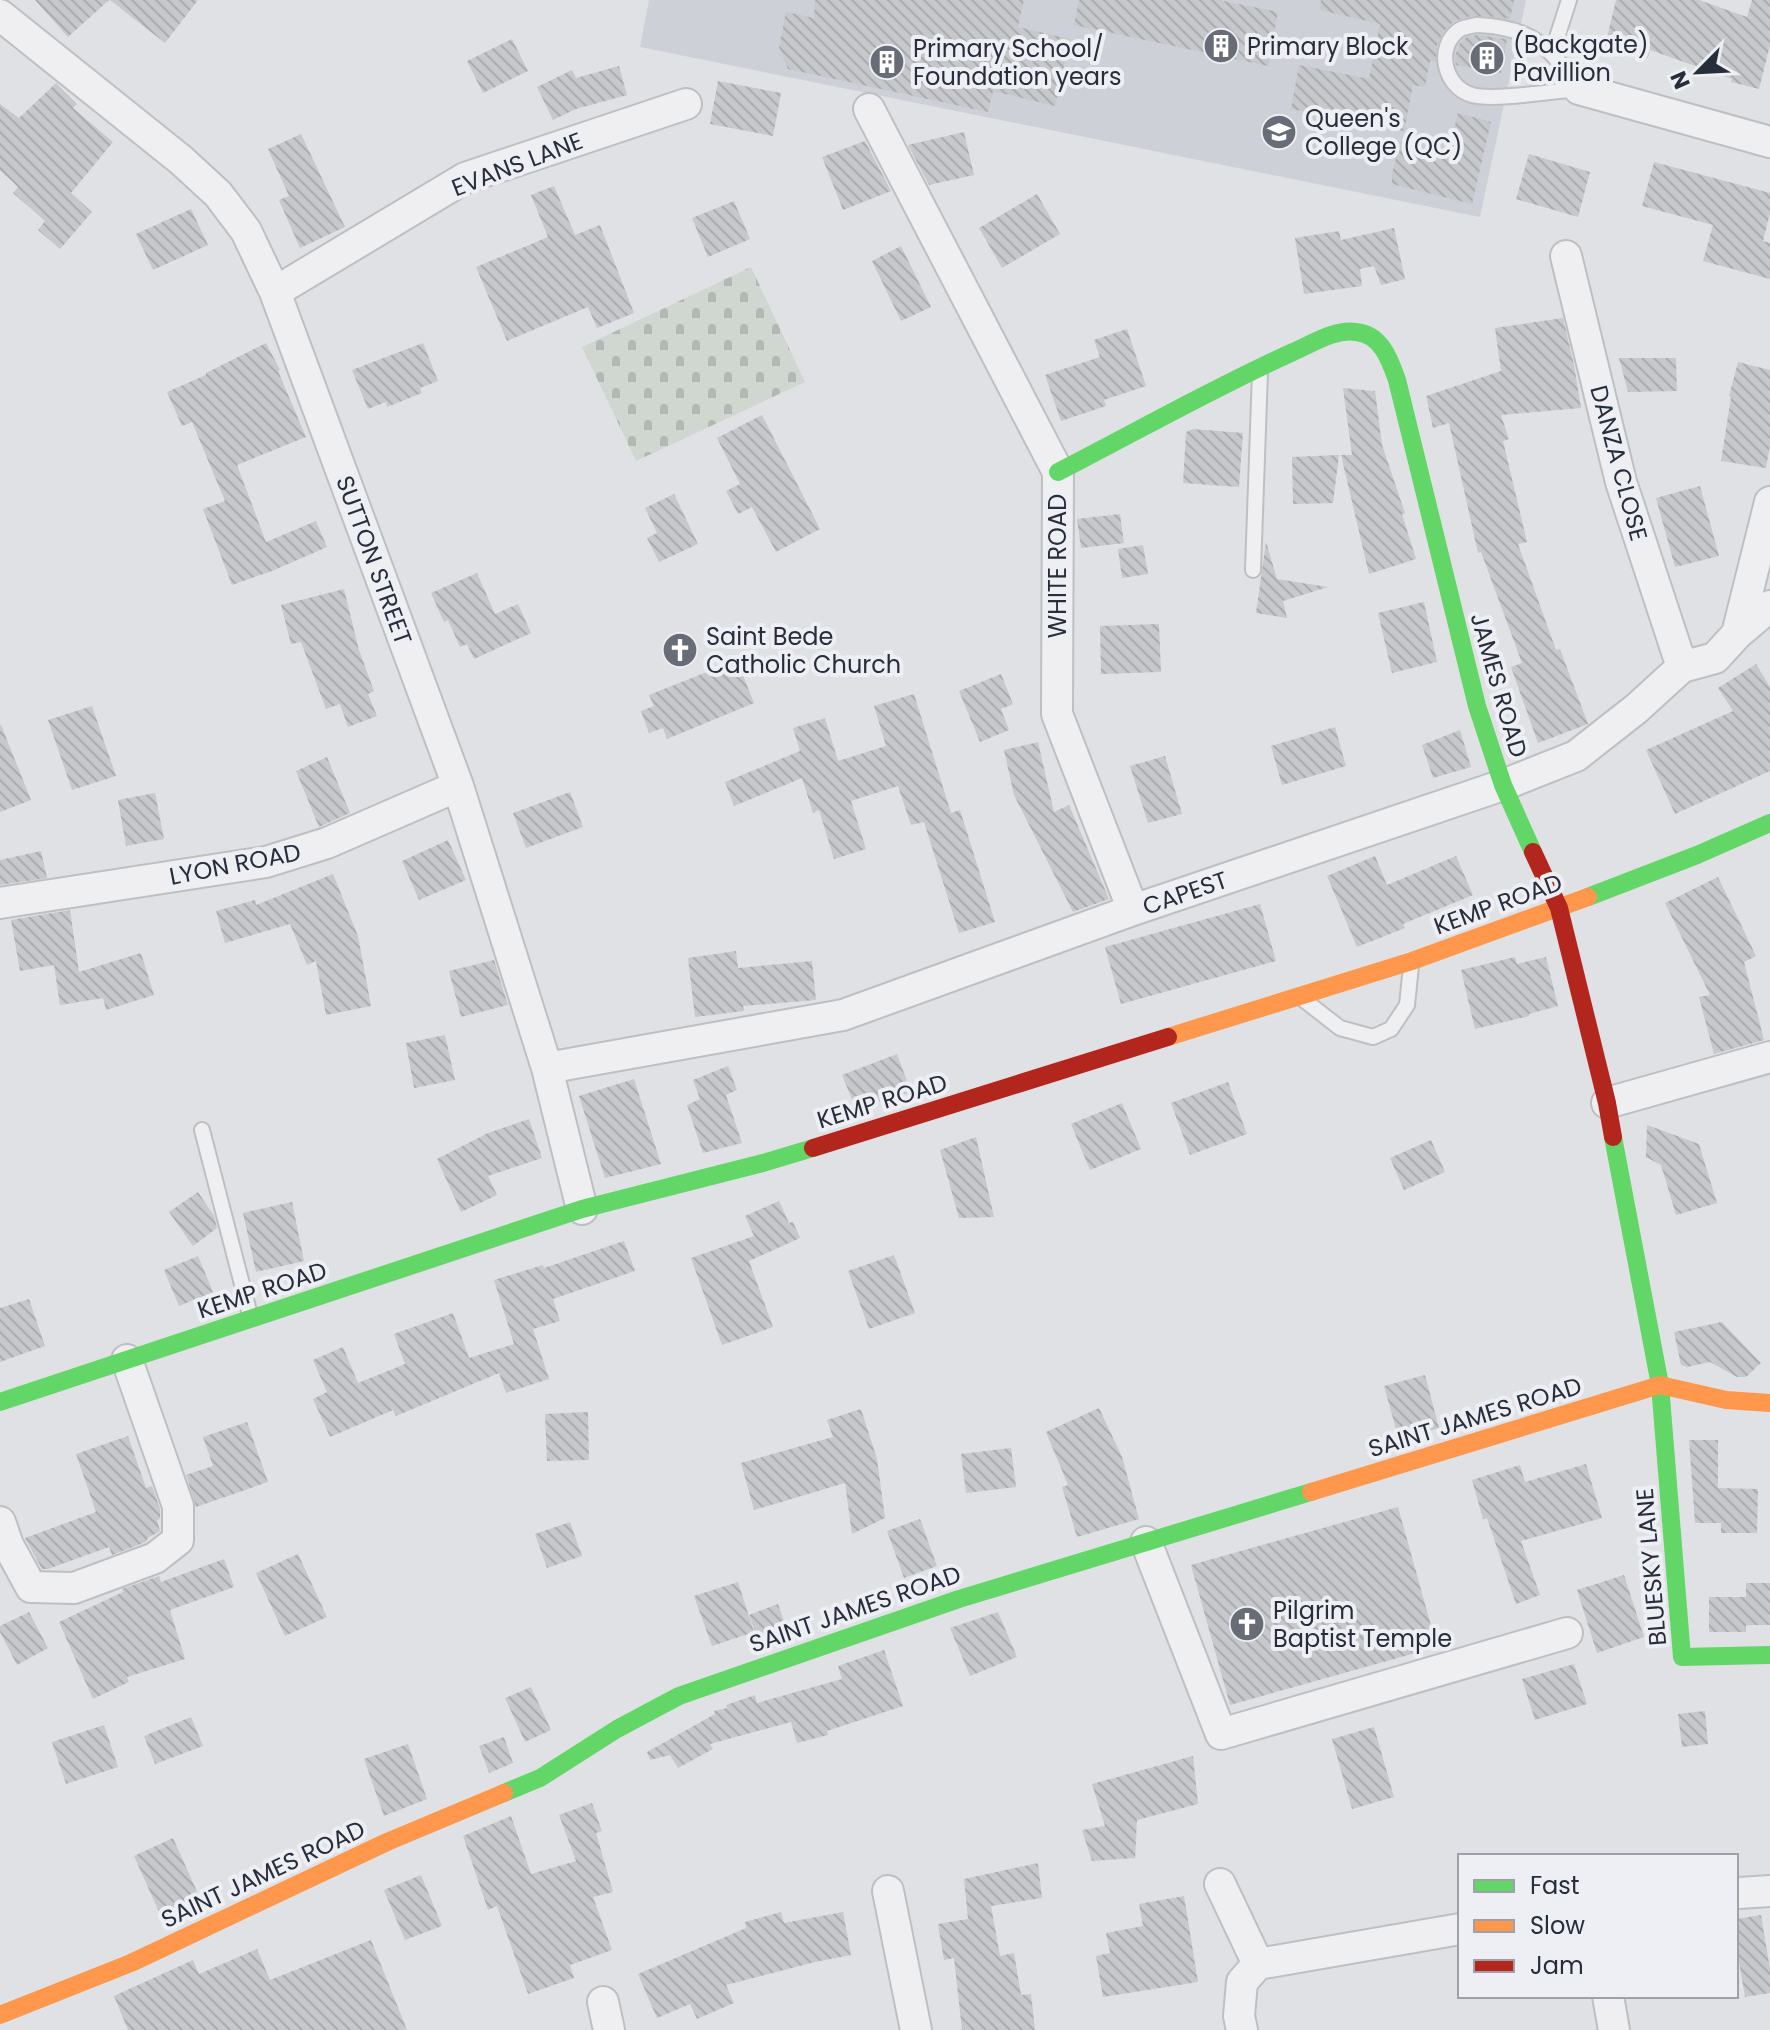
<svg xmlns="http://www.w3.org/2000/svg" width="1770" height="2030" viewBox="0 0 1770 2030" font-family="Poppins,sans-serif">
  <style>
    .built { fill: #ced0d7 }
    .cemetery { fill: url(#cemetery-stones) }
    .building { fill: url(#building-back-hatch) }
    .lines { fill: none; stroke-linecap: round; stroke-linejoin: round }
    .lane-casing { stroke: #bebfc2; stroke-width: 18 }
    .street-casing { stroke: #bebfc2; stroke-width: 34 }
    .lane { stroke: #efeff1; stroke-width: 14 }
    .street { stroke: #efeff1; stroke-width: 30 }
    .fast { stroke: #63d668; stroke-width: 18 }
    .slow { stroke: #ff974d; stroke-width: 18 }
    .jam { stroke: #b3261e; stroke-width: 18 }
    .labels { text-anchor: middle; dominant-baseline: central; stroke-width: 8; stroke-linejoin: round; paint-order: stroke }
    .poi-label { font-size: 24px; fill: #282d3b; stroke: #edeff4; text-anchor: start }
    .street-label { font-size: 24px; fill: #282d3b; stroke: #edeff4 }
  </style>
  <defs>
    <pattern id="cemetery-stones" width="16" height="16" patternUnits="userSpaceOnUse" patternTransform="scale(2)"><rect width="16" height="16" fill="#cfd7d0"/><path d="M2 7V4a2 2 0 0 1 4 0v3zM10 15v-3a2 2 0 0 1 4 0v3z" fill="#b2b9b4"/></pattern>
    <pattern id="building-back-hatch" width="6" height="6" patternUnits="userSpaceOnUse" patternTransform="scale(2)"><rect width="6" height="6" fill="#c6c8cb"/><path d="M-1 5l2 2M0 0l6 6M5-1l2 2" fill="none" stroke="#aaacaf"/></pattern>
  </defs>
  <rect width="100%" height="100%" fill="#e0e1e4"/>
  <path class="built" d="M 649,0 L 1526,0 L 1480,217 L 640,47 Z"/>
  <path class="cemetery" d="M 751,267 L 805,382 L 636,461 L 582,347 Z"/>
  <path class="building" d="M 35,0 L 109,0 L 68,37 Z
    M 110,0 L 198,0 L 165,43 Z
    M 815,0 L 1024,0 L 1018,27 L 1070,39 L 1055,106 L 993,91 L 988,112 L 788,69 L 779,47 L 786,12 L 814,18 Z
    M 1079,0 L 1219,0 L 1278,12 L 1268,66 L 1074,25 Z
    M 1321,0 L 1514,0 L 1510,19 L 1497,17 L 1471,16 L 1454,21 L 1444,31 L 1437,44 L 1436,62 L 1430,61 L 1425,87 L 1413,85 L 1404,131 L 1291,109 L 1299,65 L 1369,79 L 1380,24 L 1320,10 Z
    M 1616,0 L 1699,0 L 1747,17 L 1752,0 L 1770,0 L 1770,45 L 1759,89 L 1731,82 L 1732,79 L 1650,50 L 1648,58 L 1605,46 Z
    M 1477,35 L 1507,39 L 1501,73 L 1456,65 L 1455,56 L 1460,43 L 1465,38 Z
    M 512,39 L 528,71 L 483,93 L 467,61 Z
    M 619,66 L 627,95 L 576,109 L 553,120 L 537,87 L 572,70 L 576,78 Z
    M 718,81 L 781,93 L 773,136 L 710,124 Z
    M 56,83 L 77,104 L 73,108 L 113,142 L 71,193 L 92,212 L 60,249 L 38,230 L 45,221 L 13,193 L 18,187 L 0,170 L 0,104 L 19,118 Z
    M 1458,113 L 1491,122 L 1472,204 L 1392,184 L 1392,174 L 1400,142 L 1448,154 Z
    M 964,132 L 974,175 L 929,185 L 908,145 Z
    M 301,134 L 345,227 L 300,248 L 279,200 L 289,196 L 268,149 Z
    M 865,141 L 891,191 L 843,210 L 822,157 Z
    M 1529,154 L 1590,172 L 1578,217 L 1516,199 Z
    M 1654,162 L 1770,193 L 1770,213 L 1763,241 L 1770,243 L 1770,279 L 1703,261 L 1713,225 L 1642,206 Z
    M 554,186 L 575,235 L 600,225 L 634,313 L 597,328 L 588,307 L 507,341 L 476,267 L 548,237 L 531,195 Z
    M 1037,194 L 1060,234 L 1002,268 L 979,228 Z
    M 734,201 L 750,239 L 708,257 L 692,218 Z
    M 191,209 L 208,245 L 153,270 L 136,234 Z
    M 1394,228 L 1405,279 L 1381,285 L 1374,266 L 1360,269 L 1362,286 L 1304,294 L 1295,238 L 1339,231 L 1341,240 Z
    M 901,246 L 931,307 L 901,321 L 872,261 Z
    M 1563,318 L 1574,365 L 1581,408 L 1501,415 L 1509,439 L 1503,441 L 1527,542 L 1518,544 L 1556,650 L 1560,649 L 1588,724 L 1538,743 L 1511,667 L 1522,663 L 1481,552 L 1478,553 L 1449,423 L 1433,428 L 1426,396 L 1501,371 L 1495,328 Z
    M 1127,329 L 1146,386 L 1104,400 L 1106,406 L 1061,421 L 1045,375 L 1100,357 L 1094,340 Z
    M 266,343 L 280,370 L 278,371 L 306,437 L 237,465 L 266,542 L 316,521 L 327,547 L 272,571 L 232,585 L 203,509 L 225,501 L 192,422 L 182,426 L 167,392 L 206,375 L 206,373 Z
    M 423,343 L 438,381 L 420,388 L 422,393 L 387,407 L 386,402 L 368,409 L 352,370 Z
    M 1619,358 L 1676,358 L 1677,391 L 1628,392 Z
    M 1738,362 L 1770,370 L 1770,445 L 1766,468 L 1721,461 L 1731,397 L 1729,396 Z
    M 1343,388 L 1375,391 L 1382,445 L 1403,507 L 1405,513 L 1402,514 L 1416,559 L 1369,574 L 1341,455 L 1352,455 Z
    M 762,415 L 820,529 L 776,552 L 752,507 L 738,514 L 726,491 L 740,484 L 717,438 Z
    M 1193,429 L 1243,433 L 1239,487 L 1183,483 L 1186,432 Z
    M 1339,455 L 1333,503 L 1293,504 L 1292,457 Z
    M 1700,486 L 1719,556 L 1675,567 L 1656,498 Z
    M 674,494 L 698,544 L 659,562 L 647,538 L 657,533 L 645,508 Z
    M 1120,514 L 1124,543 L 1081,548 L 1077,519 Z
    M 1266,542 L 1277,579 L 1328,587 L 1283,601 L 1287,618 L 1256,613 Z
    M 1143,545 L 1148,574 L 1122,578 L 1118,549 Z
    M 477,573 L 495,614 L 518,604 L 531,633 L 474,659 L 467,644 L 460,647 L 448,620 L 444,622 L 431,593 Z
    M 344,589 L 359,650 L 374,691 L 368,694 L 377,716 L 348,727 L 340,704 L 326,709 L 301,642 L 291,644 L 281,605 Z
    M 1424,602 L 1437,662 L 1392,673 L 1378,613 Z
    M 1159,624 L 1161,672 L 1101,674 L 1100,626 Z
    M 737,660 L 754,703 L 667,739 L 663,728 L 649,733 L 641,711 L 654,706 L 649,695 Z
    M 1756,664 L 1770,687 L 1770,771 L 1675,814 L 1646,750 L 1733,711 L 1718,688 Z
    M 1001,674 L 1013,704 L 1001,709 L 1009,730 L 980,742 L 959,691 Z
    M 914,694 L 951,813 L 960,810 L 995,922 L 959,933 L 924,822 L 911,825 L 898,786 L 851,801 L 866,849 L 834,859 L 819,810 L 813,813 L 802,778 L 734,806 L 725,782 L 800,751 L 793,728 L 825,718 L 838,761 L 886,746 L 874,706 Z
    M 92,706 L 116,776 L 72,790 L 48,720 Z
    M 1,725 L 31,800 L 0,812 L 0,726 Z
    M 1335,727 L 1346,766 L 1282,785 L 1271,746 Z
    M 1460,730 L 1471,767 L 1433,778 L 1422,745 Z
    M 1038,742 L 1054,812 L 1069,805 L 1109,899 L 1073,912 L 1014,795 L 1004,750 Z
    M 1165,756 L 1182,814 L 1148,823 L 1130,766 Z
    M 327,757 L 350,813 L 319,827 L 296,771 Z
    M 570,792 L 583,827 L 526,848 L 513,813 Z
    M 155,793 L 164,839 L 126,846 L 118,800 Z
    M 448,840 L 466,880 L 419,900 L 402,861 Z
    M 41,851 L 47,878 L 0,885 L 0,860 Z
    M 1375,856 L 1387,885 L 1456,856 L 1473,895 L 1403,924 L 1405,928 L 1357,947 L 1327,876 Z
    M 333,874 L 358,936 L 371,1006 L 326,1015 L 316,961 L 307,965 L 290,924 L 225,943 L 216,911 L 255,900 L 256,905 Z
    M 1718,877 L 1756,956 L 1744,962 L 1764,1040 L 1714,1054 L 1699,997 L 1710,995 L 1665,903 Z
    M 1260,904 L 1276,961 L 1121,1004 L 1105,947 Z
    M 70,910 L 79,972 L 141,953 L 154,995 L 106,1010 L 103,998 L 60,1005 L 54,965 L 20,971 L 11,920 Z
    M 736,951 L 738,968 L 812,961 L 816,1000 L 743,1006 L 744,1011 L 695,1017 L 688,958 Z
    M 1515,957 L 1517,964 L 1546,957 L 1558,1006 L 1529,1014 L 1529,1016 L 1475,1029 L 1461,970 Z
    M 494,960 L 508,1005 L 461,1017 L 449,971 Z
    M 445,1035 L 455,1080 L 414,1088 L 406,1043 Z
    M 897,1054 L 911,1092 L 856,1109 L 842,1075 Z
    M 728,1066 L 737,1090 L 726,1095 L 742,1143 L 703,1153 L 687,1105 L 700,1099 L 693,1080 Z
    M 634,1079 L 661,1164 L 605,1178 L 579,1096 Z
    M 1228,1082 L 1247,1134 L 1190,1155 L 1171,1103 Z
    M 1122,1103 L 1141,1149 L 1090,1170 L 1071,1124 Z
    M 529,1119 L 542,1158 L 488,1176 L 497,1195 L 461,1212 L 437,1159 L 488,1133 Z
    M 1647,1125 L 1699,1144 L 1717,1203 L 1676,1215 L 1661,1165 L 1646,1157 Z
    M 976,1137 L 994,1217 L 959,1218 L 940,1150 Z
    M 1431,1140 L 1445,1172 L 1404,1190 L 1390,1158 Z
    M 198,1192 L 214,1216 L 217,1228 L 193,1246 L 169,1212 Z
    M 779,1201 L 789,1223 L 793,1222 L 800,1238 L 749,1261 L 773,1327 L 722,1345 L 691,1258 L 754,1236 L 745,1216 Z
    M 292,1202 L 304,1261 L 256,1272 L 243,1213 Z
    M 624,1241 L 635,1271 L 553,1299 L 560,1321 L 533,1329 L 549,1379 L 506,1393 L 499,1373 L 396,1416 L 393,1410 L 330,1437 L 313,1399 L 327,1392 L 313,1360 L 343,1347 L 358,1383 L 405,1364 L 394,1334 L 453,1313 L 469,1358 L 514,1344 L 494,1280 L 543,1265 L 544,1268 Z
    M 894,1255 L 915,1313 L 869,1329 L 848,1271 Z
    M 198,1256 L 213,1292 L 179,1306 L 164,1270 Z
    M 29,1299 L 45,1346 L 0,1362 L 0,1308 Z
    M 1722,1322 L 1761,1363 L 1746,1377 L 1737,1377 L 1710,1362 L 1687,1367 L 1681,1365 L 1674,1332 Z
    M 1425,1375 L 1439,1428 L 1399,1440 L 1384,1386 Z
    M 1099,1408 L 1122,1457 L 1139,1519 L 1077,1537 L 1062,1487 L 1068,1485 L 1046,1432 Z
    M 861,1409 L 877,1459 L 885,1518 L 852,1534 L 845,1483 L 754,1510 L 741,1463 L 833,1437 L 827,1420 Z
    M 588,1412 L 589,1460 L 547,1461 L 545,1414 Z
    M 247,1422 L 268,1482 L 196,1507 L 186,1475 L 213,1466 L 203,1437 Z
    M 128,1436 L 146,1488 L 152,1486 L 160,1509 L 160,1519 L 157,1520 L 160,1531 L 148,1538 L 146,1542 L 112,1555 L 109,1547 L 48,1569 L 42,1569 L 25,1538 L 96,1512 L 76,1454 Z
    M 1689,1440 L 1718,1440 L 1718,1488 L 1758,1489 L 1757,1533 L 1721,1533 L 1721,1523 L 1695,1523 Z
    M 1011,1448 L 1016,1487 L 966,1493 L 961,1454 Z
    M 1586,1464 L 1602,1518 L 1521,1541 L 1540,1595 L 1516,1604 L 1487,1518 L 1483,1519 L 1472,1480 L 1520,1465 L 1525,1482 Z
    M 1398,1507 L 1437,1647 L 1230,1705 L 1191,1565 Z
    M 920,1519 L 937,1566 L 904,1578 L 887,1531 Z
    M 570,1522 L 582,1556 L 547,1568 L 535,1534 Z
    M 298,1554 L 327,1617 L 285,1636 L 256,1573 Z
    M 224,1559 L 234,1587 L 170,1610 L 185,1659 L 127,1677 L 129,1682 L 93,1699 L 59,1622 L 123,1592 L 122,1589 L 159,1576 L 161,1582 Z
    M 1624,1575 L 1644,1637 L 1597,1653 L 1577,1590 Z
    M 738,1582 L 754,1632 L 712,1646 L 694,1596 Z
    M 1746,1583 L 1770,1583 L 1770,1625 L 1746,1625 L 1746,1632 L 1709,1632 L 1709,1597 L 1746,1597 Z
    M 778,1604 L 788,1633 L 759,1643 L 749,1615 Z
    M 29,1612 L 48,1648 L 17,1665 L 0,1632 L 0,1626 Z
    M 998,1612 L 1017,1657 L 970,1676 L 950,1628 Z
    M 884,1650 L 903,1706 L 827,1731 L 828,1735 L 797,1743 L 791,1722 L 710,1744 L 713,1749 L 678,1768 L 670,1755 L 650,1760 L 647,1752 L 715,1714 L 714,1711 L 727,1708 L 726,1705 L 755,1695 L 757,1703 L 842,1679 L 838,1666 Z
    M 1574,1664 L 1587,1704 L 1535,1720 L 1522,1679 Z
    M 531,1687 L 551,1730 L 525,1742 L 505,1698 Z
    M 1705,1711 L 1708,1744 L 1682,1747 L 1678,1714 Z
    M 191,1717 L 203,1746 L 155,1764 L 144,1736 Z
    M 104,1725 L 118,1767 L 66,1784 L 52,1742 Z
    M 1374,1727 L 1394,1797 L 1352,1809 L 1332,1739 Z
    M 504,1737 L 513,1763 L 489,1773 L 479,1746 Z
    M 408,1744 L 427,1799 L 384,1816 L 364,1759 Z
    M 1193,1756 L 1198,1804 L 1137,1820 L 1135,1858 L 1092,1861 L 1082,1830 L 1105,1826 L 1092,1784 Z
    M 592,1803 L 602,1831 L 596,1833 L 613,1892 L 593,1897 L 612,1950 L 570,1965 L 574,1978 L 528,1994 L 497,1906 L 488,1910 L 463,1836 L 511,1816 L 531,1874 L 576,1861 L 559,1815 Z
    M 173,1838 L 199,1896 L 160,1914 L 134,1856 Z
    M 1038,1863 L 1042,1898 L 991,1906 L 1000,1956 L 1014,1953 L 1021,1995 L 1031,1994 L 1035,2030 L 962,2030 L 954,1958 L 944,1960 L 938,1924 L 968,1919 L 964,1879 Z
    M 421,1875 L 442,1926 L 405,1940 L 384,1890 Z
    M 1184,1896 L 1198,1982 L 1103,1997 L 1096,1956 L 1110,1953 L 1106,1933 L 1143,1926 L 1139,1904 Z
    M 781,1912 L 784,1923 L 843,1912 L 851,1955 L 815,1962 L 726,1985 L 734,2003 L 697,2019 L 690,2004 L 657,2018 L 638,1974 L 746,1928 L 745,1922 Z
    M 1761,1915 L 1770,1969 L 1770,1993 L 1745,1997 L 1736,1944 L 1736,1919 Z
    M 371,1940 L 407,2030 L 128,2030 L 114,1996 L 193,1960 L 199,1974 L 257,1949 L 270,1980 Z"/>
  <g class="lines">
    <defs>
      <path id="lane" d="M 1477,25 C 1532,27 1549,46 1579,89 C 1552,91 1495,101 1472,95 C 1444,87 1435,47 1459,30 C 1464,27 1471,26 1477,25 Z
        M 1552,53 L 1569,0
        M 1253,570 L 1260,372
        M 1304,1000 L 1340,1028 L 1373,1037 L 1391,1029 L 1407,1005 L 1411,966
        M 202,1130 L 250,1315"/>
      <path id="street" d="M 0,15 L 181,160 L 218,194 L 246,231 L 275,292 L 458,786 L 547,1068 L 582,1209
        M 1579,89 L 1770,142
        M 869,109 L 1058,472 L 1057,714 L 1133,910
        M 1566,256 L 1621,482 L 1682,667
        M 275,292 L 465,178 L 686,104
        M 1737,634 L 1770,502
        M 0,903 L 266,862 L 327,843 L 458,786
        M 547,1068 L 843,1015 L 1133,910 L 1503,785 L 1576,756 L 1636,709 L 1682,667 L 1715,658 L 1737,634 L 1770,606
        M 1607,1103 L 1770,1057
        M 0,1522 L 8,1545 L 31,1587 L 74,1588 L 155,1558 L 178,1540 L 178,1506 L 127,1360
        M 1146,1542 L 1221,1734 L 1567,1633
        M 1220,1884 L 1258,1964
        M 888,1891 L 916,2030
        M 1739,1893 L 1770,1891
        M 1608,1996 L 1614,2030
        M 603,2002 L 609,2030
        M 1242,2030 L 1239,2016 L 1242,1982 L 1258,1964 L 1460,1929"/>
    </defs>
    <use href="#lane" class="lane-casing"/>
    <use href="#street" class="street-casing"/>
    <use href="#lane" class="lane"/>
    <use href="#street" class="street"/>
    <path class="fast" d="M 1058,472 C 1136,432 1213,388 1293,352 C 1312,344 1334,329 1356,332 C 1381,334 1390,360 1397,380 L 1477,706 L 1503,785 L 1533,852
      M 1588,897 L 1697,855 L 1770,823
      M 1613,1137 L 1660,1385 L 1682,1657 L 1770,1655
      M 0,1402 L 582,1209 L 763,1163 L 813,1148
      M 504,1793 L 540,1778 L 617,1729 L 679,1696 L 959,1599 L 1311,1492"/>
    <path class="slow" d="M 1168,1037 L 1412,961 L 1588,897
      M 1311,1492 L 1660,1385 L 1726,1400 L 1770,1403
      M 0,2015 L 131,1963 L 387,1842 L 504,1793"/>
    <path class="jam" d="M 1533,852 L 1559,908 L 1607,1103 L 1613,1137
      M 813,1148 L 1168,1037"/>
  </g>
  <defs>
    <symbol id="building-disc" viewBox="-11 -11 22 22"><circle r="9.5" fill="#686c76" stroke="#edeff4"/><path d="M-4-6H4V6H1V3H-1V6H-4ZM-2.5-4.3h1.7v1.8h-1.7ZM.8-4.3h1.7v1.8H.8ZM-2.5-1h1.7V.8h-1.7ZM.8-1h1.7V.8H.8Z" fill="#fff"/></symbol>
    <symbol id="school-disc" viewBox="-11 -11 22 22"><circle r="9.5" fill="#686c76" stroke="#edeff4"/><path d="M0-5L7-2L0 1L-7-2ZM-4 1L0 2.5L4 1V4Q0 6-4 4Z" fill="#fff"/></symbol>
    <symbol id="church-disc" viewBox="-11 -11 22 22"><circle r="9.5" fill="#686c76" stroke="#edeff4"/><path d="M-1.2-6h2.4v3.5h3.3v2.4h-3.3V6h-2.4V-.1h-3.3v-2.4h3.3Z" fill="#fff"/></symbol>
  </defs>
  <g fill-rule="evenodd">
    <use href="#building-disc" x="1201" y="26" width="40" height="40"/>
    <use href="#building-disc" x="1467" y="38" width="40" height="40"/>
    <use href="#building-disc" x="867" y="42" width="40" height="40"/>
    <use href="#school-disc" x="1259" y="112" width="40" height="40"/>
    <use href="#church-disc" x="660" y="630" width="40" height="40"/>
    <use href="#church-disc" x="1227" y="1604" width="40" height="40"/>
  </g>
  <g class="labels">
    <g class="poi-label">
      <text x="1513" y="44">(Backgate)<tspan x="1513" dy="28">Pavillion</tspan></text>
      <text x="1247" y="46">Primary Block</text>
      <text x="913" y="48">Primary School/<tspan x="913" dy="28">Foundation years</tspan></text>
      <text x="1305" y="118">Queen's<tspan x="1305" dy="28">College (QC)</tspan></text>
      <text x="706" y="636">Saint Bede<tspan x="706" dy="28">Catholic Church</tspan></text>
      <text x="1273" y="1610">Pilgrim<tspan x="1273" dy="28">Baptist Temple</tspan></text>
    </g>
    <g class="street-label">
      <text transform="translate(517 164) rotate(-21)">EVANS LANE</text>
      <text transform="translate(1619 463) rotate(75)">DANZA CLOSE</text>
      <text transform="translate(374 560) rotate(70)">SUTTON STREET</text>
      <text transform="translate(1057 566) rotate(-90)">WHITE ROAD</text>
      <text transform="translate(1499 685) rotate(74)">JAMES ROAD</text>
      <text transform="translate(235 864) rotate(-11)">LYON ROAD</text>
      <text transform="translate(1185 893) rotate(-19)">CAPEST</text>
      <text transform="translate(1498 904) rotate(-20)">KEMP ROAD</text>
      <text transform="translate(882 1101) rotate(-17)">KEMP ROAD</text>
      <text transform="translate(262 1290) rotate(-18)">KEMP ROAD</text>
      <text transform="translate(1475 1417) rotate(-17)">SAINT JAMES ROAD</text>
      <text transform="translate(1651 1567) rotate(-95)">BLUESKY LANE</text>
      <text transform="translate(855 1609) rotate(-19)">SAINT JAMES ROAD</text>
      <text transform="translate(263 1874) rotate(-25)">SAINT JAMES ROAD</text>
    </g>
  </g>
  <rect x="1458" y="1854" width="280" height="144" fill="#edeff4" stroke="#9ea1aa" stroke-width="2"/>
  <rect x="1474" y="1880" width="40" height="12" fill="#63d668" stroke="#9ea1aa" stroke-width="2"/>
  <text x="1530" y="1894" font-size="24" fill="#282d3b">Fast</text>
  <rect x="1474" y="1920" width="40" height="12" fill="#ff974d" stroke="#9ea1aa" stroke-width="2"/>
  <text x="1530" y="1934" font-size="24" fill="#282d3b">Slow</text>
  <rect x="1474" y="1960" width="40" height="12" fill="#b3261e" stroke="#9ea1aa" stroke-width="2"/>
  <text x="1530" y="1974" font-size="24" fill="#282d3b">Jam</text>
  <g transform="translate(1698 72) rotate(246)" stroke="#edeff4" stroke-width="6" paint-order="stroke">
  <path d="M0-6L14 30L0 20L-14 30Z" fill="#282d3b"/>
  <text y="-12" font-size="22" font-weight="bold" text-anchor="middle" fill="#282d3b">N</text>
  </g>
</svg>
